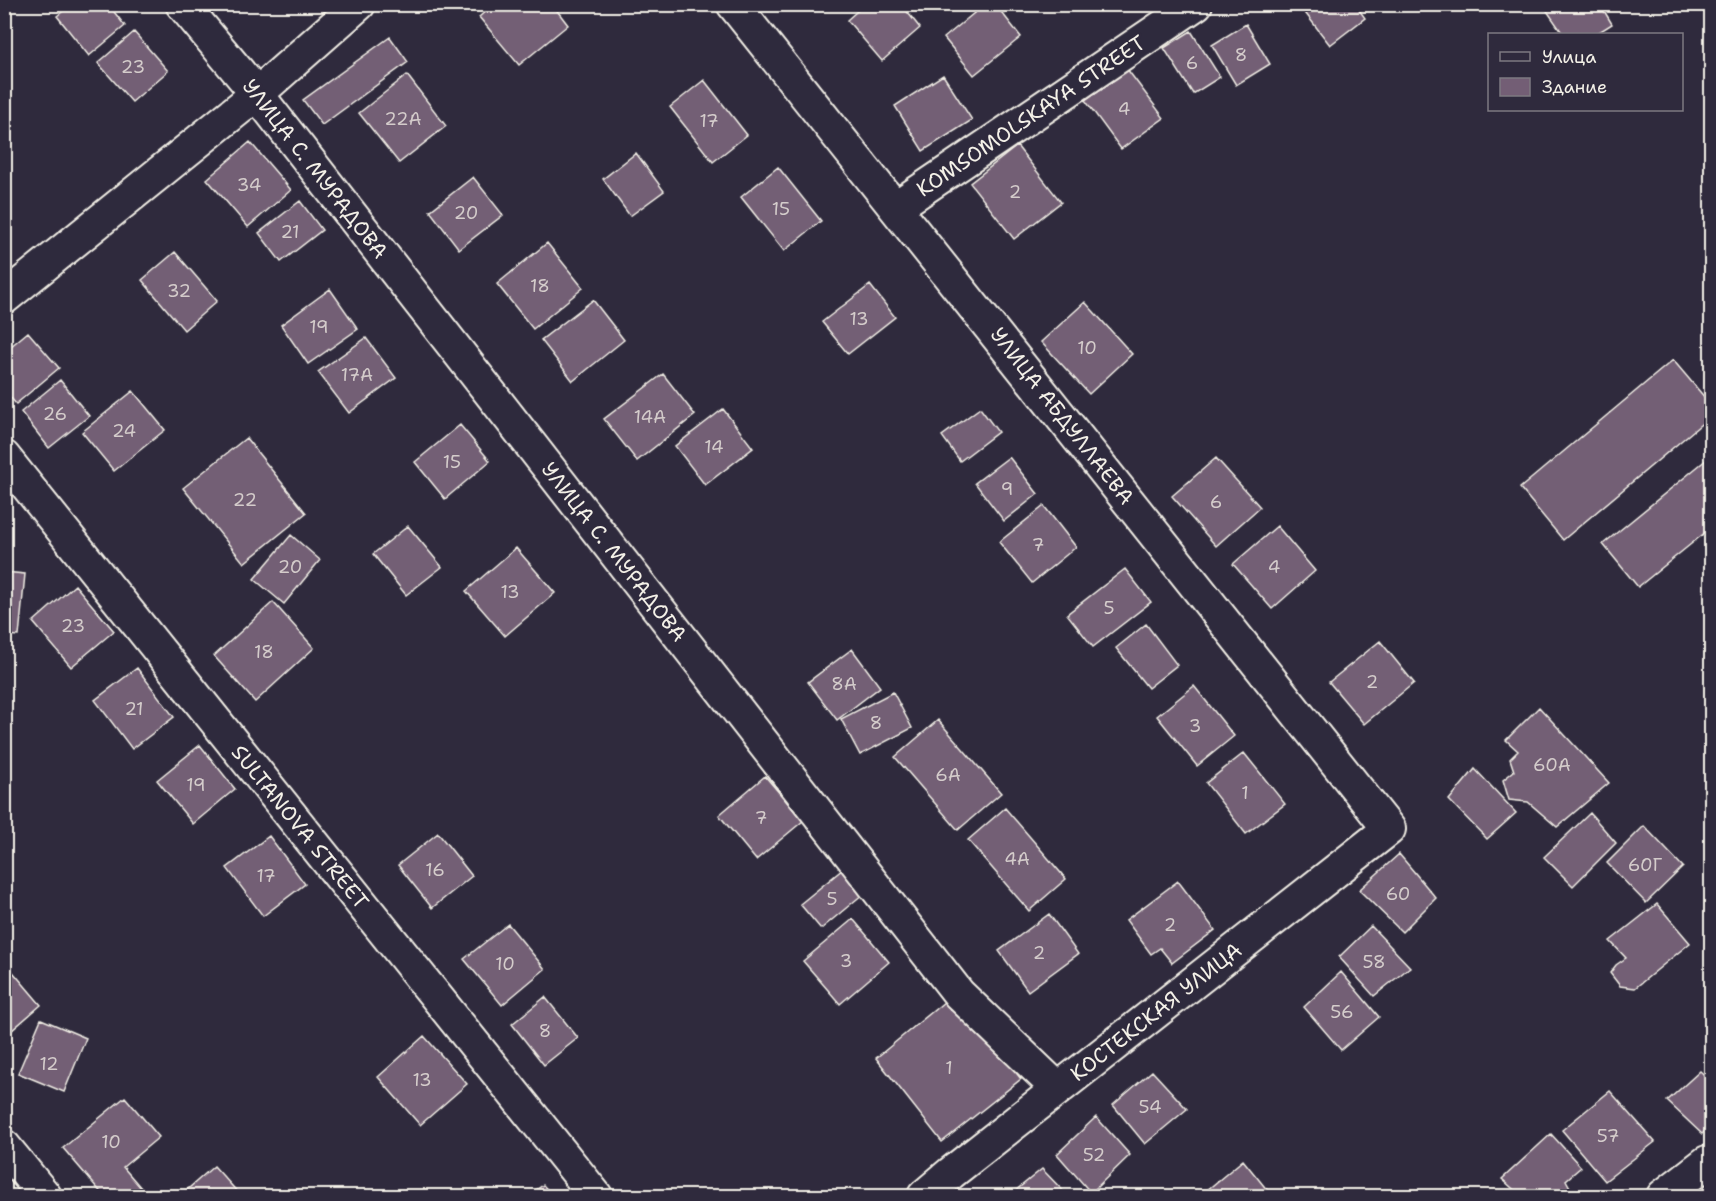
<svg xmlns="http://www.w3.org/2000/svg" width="1716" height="1201" viewBox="0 0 1716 1201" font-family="'Shantell Sans',sans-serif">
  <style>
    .building { fill: #735e75; stroke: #f4f1e8; stroke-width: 1.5 }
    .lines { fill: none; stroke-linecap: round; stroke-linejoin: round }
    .minor-casing { stroke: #f4f1e8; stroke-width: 36 }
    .minor { stroke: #2f2a3d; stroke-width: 32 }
    .labels { text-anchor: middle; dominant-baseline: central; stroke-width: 5; stroke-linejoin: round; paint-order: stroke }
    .number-label { font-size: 18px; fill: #d4cccb }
    .street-label { font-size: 21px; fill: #f4f1e8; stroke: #2f2a3d }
  </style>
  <rect width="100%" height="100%" fill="#2f2a3d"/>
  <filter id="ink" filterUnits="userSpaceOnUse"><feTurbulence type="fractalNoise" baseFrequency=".0167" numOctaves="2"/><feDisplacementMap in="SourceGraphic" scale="12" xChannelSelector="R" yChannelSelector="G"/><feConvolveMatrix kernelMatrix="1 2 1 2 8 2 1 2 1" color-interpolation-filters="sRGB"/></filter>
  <g filter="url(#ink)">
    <path class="building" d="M 72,4 L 108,4 L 125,26 L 89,56 L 57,16 Z
      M 494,4 L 552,4 L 568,25 L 519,65 L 479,17 Z
      M 865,4 L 901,4 L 920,28 L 882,61 L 847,20 Z
      M 985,4 L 995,4 L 1021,37 L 974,75 L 944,38 Z
      M 1310,4 L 1355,4 L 1365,18 L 1330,45 L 1303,10 Z
      M 1600,4 L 1612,24 L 1596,34 L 1563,34 L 1543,5 Z
      M 1246,24 L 1270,64 L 1236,85 L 1212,45 Z
      M 1191,31 L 1220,77 L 1193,94 L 1164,48 Z
      M 134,32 L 168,71 L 132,102 L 98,63 Z
      M 390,37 L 408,62 L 322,125 L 303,100 Z
      M 1127,69 L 1164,118 L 1121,149 L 1085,100 Z
      M 407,75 L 446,126 L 399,163 L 359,113 Z
      M 943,75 L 972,120 L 923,151 L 895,106 Z
      M 704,80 L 747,135 L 713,162 L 670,107 Z
      M 250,142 L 291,190 L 248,227 L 207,179 Z
      M 1017,146 L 1061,202 L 1014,239 L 970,183 Z
      M 636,153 L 664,191 L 630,216 L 603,179 Z
      M 778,167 L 821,221 L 784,251 L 741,197 Z
      M 473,177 L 503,215 L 459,249 L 430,211 Z
      M 300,201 L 322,230 L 281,262 L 259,233 Z
      M 547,243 L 583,288 L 533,329 L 497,284 Z
      M 175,252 L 217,301 L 184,330 L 142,280 Z
      M 870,285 L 895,317 L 848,354 L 822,322 Z
      M 330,289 L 358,329 L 308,364 L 281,325 Z
      M 593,300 L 624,340 L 573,381 L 541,340 Z
      M 1085,302 L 1132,354 L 1089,394 L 1041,342 Z
      M 28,332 L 59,368 L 16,404 L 4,390 L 4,352 Z
      M 366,338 L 396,378 L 349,413 L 318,372 Z
      M 1673,360 L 1712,406 L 1712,415 L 1563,540 L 1520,488 Z
      M 663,374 L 695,415 L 637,461 L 604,419 Z
      M 60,380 L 89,416 L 49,448 L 21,412 Z
      M 133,391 L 165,430 L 114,471 L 82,432 Z
      M 980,408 L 998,432 L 960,461 L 942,436 Z
      M 723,409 L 753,448 L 705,485 L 675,446 Z
      M 460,425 L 490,461 L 445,499 L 415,462 Z
      M 246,438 L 306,513 L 244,563 L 183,488 Z
      M 1712,455 L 1712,527 L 1638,587 L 1603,544 Z
      M 1009,457 L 1038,494 L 1004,521 L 975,483 Z
      M 1216,458 L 1260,507 L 1216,546 L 1172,496 Z
      M 1044,506 L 1076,547 L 1032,583 L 999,542 Z
      M 408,526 L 442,567 L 406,595 L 373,554 Z
      M 1277,526 L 1315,571 L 1272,609 L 1233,564 Z
      M 291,535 L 320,560 L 284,604 L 254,579 Z
      M 516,548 L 555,593 L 505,636 L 466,591 Z
      M 1125,569 L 1151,602 L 1093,647 L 1067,614 Z
      M 4,572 L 25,574 L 19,636 L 4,635 Z
      M 75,585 L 114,631 L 71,667 L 33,622 Z
      M 273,602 L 314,648 L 255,702 L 214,656 Z
      M 1146,624 L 1177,665 L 1148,688 L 1116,648 Z
      M 1380,641 L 1414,683 L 1364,724 L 1329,682 Z
      M 852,649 L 880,687 L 837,720 L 808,682 Z
      M 137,668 L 174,717 L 132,749 L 95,700 Z
      M 1194,686 L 1234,736 L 1197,766 L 1157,716 Z
      M 893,692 L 912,728 L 860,755 L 841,719 Z
      M 1539,707 L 1609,783 L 1557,827 L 1528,802 L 1509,800 L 1503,780 L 1514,771 L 1510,759 L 1518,751 L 1506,740 Z
      M 938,720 L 1001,793 L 958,830 L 895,757 Z
      M 200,745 L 235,789 L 193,824 L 157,780 Z
      M 1244,753 L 1285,804 L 1246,834 L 1206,783 Z
      M 1475,769 L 1516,813 L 1487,839 L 1449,800 Z
      M 765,776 L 803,821 L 756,860 L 719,815 Z
      M 1005,808 L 1066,879 L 1029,911 L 968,840 Z
      M 1590,813 L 1616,843 L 1573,886 L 1544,857 Z
      M 1644,826 L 1683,867 L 1646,903 L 1607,863 Z
      M 438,833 L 472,876 L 432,908 L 398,865 Z
      M 269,836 L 305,884 L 263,916 L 227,868 Z
      M 1399,854 L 1436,898 L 1402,932 L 1359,890 Z
      M 843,869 L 863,894 L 821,929 L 800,904 Z
      M 1178,881 L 1215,930 L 1172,963 L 1160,948 L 1151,954 L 1126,920 Z
      M 1657,904 L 1690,943 L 1635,988 L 1620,986 L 1610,973 L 1616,965 L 1626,958 L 1610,941 Z
      M 1049,914 L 1078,954 L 1028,991 L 999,951 Z
      M 853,919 L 889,962 L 840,1004 L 803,961 Z
      M 508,924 L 545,969 L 502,1005 L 464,959 Z
      M 1371,926 L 1410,967 L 1374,996 L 1339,957 Z
      M 13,972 L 41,1005 L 4,1037 L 4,980 Z
      M 1341,972 L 1379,1017 L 1341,1050 L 1304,1007 Z
      M 955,993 L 1021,1079 L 942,1142 L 876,1058 Z
      M 545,997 L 578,1038 L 544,1065 L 512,1024 Z
      M 41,1019 L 86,1038 L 64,1092 L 18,1073 Z
      M 424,1036 L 467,1084 L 420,1125 L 378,1077 Z
      M 1152,1071 L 1187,1109 L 1145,1144 L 1113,1105 Z
      M 1700,1071 L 1712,1082 L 1712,1125 L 1702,1134 L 1667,1101 Z
      M 1610,1091 L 1655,1142 L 1605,1181 L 1562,1130 Z
      M 125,1097 L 159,1137 L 123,1167 L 148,1196 L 104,1196 L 63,1148 Z
      M 1096,1117 L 1130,1155 L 1091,1193 L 1057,1154 Z
      M 1551,1134 L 1581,1167 L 1566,1180 L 1573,1193 L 1568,1196 L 1521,1196 L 1502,1179 Z
      M 1243,1160 L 1272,1196 L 1200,1196 Z
      M 214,1166 L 241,1196 L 180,1196 Z
      M 1042,1169 L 1068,1196 L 1009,1196 Z
      M 543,1185 L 553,1196 L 528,1196 Z"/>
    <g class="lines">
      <defs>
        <path id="minor" d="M 182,4 L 257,94 L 959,994 L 1058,1089
          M 733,4 L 1389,829 L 951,1173 L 924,1196
          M 896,207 L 1196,4
          M 4,298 L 257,94 L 359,4
          M 4,457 L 596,1196
          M 4,1146 L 45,1196
          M 1663,1196 L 1707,1162"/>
      </defs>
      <use href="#minor" class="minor-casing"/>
      <use href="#minor" class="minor"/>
    </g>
  </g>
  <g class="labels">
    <g class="number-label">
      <text x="1241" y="55">8</text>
      <text x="1192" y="63">6</text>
      <text x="133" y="67">23</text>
      <text x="1124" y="109">4</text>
      <text x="403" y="119">22А</text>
      <text x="709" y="121">17</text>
      <text x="249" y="185">34</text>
      <text x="1015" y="192">2</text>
      <text x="781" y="209">15</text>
      <text x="466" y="213">20</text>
      <text x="290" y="232">21</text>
      <text x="540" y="286">18</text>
      <text x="179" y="291">32</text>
      <text x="859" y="319">13</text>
      <text x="319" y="327">19</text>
      <text x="1087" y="348">10</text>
      <text x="357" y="375">17А</text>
      <text x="55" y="414">26</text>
      <text x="650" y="417">14А</text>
      <text x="124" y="431">24</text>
      <text x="714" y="447">14</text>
      <text x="452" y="462">15</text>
      <text x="1007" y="489">9</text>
      <text x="245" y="500">22</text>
      <text x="1216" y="502">6</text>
      <text x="1038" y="545">7</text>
      <text x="290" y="567">20</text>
      <text x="1274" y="567">4</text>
      <text x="510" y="592">13</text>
      <text x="1109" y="608">5</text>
      <text x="73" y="626">23</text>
      <text x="264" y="652">18</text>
      <text x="1372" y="682">2</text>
      <text x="844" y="684">8А</text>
      <text x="134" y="709">21</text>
      <text x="876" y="723">8</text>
      <text x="1195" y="726">3</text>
      <text x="1552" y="765">60А</text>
      <text x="948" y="775">6А</text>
      <text x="196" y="785">19</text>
      <text x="1245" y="793">1</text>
      <text x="761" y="818">7</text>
      <text x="1017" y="859">4А</text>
      <text x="1645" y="865">60Г</text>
      <text x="435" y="870">16</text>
      <text x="266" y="876">17</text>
      <text x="1398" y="894">60</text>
      <text x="832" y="899">5</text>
      <text x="1170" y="925">2</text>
      <text x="1039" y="953">2</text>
      <text x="846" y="961">3</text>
      <text x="1374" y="962">58</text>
      <text x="505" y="964">10</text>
      <text x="1342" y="1012">56</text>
      <text x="545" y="1031">8</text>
      <text x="49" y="1064">12</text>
      <text x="949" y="1068">1</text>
      <text x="422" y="1080">13</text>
      <text x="1150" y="1107">54</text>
      <text x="1608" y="1136">57</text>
      <text x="111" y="1142">10</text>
      <text x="1094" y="1155">52</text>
    </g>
    <g class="street-label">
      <text transform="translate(1031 116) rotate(-34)">KOMSOMOLSKAYA STREET</text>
      <text transform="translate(315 169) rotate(52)">УЛИЦА С. МУРАДОВА</text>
      <text transform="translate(1062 416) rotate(52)">УЛИЦА АБДУЛЛАЕВА</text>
      <text transform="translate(614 552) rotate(52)">УЛИЦА С. МУРАДОВА</text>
      <text transform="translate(300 827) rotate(51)">SULTANOVA STREET</text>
      <text transform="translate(1156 1012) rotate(-38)">КОСТЕКСКАЯ УЛИЦА</text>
    </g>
  </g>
  <rect width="1716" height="1201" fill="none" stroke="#2f2a3d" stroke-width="24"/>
  <rect x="12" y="12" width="1692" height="1177" fill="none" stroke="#f4f1e8" stroke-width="2" filter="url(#ink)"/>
  <rect x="1488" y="33" width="195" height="78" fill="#2f2a3d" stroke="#7e7a81" stroke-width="1.5"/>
  <rect x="1500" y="52" width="30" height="9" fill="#2f2a3d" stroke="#7e7a81" stroke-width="1.5"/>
  <text x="1542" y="63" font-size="18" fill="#f4f1e8">Улица</text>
  <rect x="1500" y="78" width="30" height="18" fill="#735e75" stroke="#7e7a81" stroke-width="1.5"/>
  <text x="1542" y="93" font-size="18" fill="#f4f1e8">Здание</text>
</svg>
